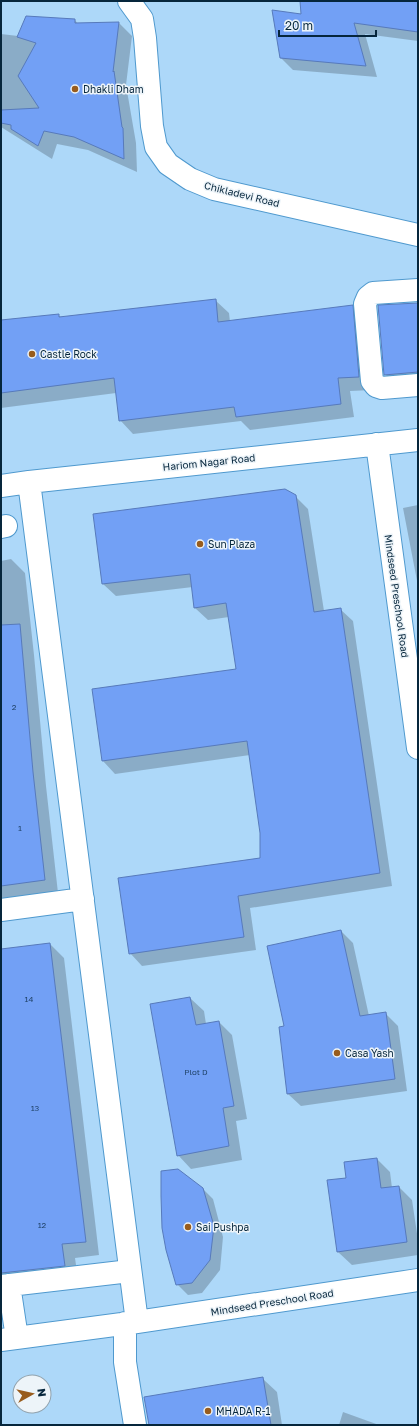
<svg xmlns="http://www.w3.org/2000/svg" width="419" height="1426" viewBox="0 0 419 1426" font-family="'Golos Text',sans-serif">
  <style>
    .shadow { fill: #0003 }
    .building { fill: #72a0f5; stroke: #577abb }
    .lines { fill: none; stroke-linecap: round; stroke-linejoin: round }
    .minor-casing { stroke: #4f99ce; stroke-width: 24 }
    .minor { stroke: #fff; stroke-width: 22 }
    .poi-dot { fill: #985c1d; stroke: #edf4f9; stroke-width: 1.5 }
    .labels { text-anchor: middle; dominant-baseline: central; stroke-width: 3; stroke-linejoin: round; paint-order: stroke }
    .number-label { font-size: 8px; fill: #21446a }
    .poi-label { font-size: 10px; fill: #06263c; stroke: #edf4f9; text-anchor: start }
    .street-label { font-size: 10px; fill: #06263c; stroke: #edf4f9 }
  </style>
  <rect width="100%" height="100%" fill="#add8f9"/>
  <path class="shadow" d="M 301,1 L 418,1 L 418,41 L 365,34 L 377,77 L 293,70 L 281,58 L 302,16 Z
    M 75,20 L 78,24 L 119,23 L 132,36 L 126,85 L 136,143 L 137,172 L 88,150 L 57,144 L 52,159 L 1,127 L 1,34 L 18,36 Z
    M 215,300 L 229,313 L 230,322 L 352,306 L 366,320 L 372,390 L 350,391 L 354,417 L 250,430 L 241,421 L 133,434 L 120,420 L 116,393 L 1,408 L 1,324 L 58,315 L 62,318 Z
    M 418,304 L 418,386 L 398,388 L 385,374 Z
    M 295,496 L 308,509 L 324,611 L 340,609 L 353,621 L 392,886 L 250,908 L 256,950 L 142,966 L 130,953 L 261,859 L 261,833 L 250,755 L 115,774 L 103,761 L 93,690 L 238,670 L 229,617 L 208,620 L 195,608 L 193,587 L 116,596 L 103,584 Z
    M 418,505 L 418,586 L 403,508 Z
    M 11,559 L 25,573 L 34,655 L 46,786 L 58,893 L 1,901 L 1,561 Z
    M 341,931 L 353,943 L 369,1016 L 385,1013 L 398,1026 L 407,1091 L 301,1106 L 288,1094 L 286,1027 Z
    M 50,944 L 64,958 L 99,1255 L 75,1258 L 78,1279 L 1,1293 L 1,950 Z
    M 190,998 L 204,1011 L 206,1024 L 219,1022 L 232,1035 L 247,1119 L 236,1121 L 242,1160 L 191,1169 L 178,1155 Z
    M 377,1159 L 390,1172 L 392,1188 L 399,1187 L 412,1200 L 418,1240 L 418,1255 L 352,1265 L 338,1252 L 347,1179 Z
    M 202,1188 L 213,1199 L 223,1237 L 220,1270 L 202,1293 L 188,1295 L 177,1284 Z
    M 263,1379 L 277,1392 L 282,1425 L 150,1425 Z
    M 343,1412 L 379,1425 L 339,1425 Z"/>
  <path class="building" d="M 300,1 L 418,1 L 418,32 L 354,23 L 366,66 L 280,58 L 272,10 L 301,14 Z
    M 26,16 L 75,19 L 75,23 L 119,22 L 113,72 L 114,71 L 122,127 L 123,128 L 124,159 L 74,137 L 44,131 L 38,146 L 11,129 L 11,125 L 1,123 L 1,110 L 39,108 L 18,76 L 36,43 L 17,37 Z
    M 216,299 L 218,322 L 353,305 L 359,377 L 338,378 L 341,404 L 236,417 L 234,407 L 119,421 L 114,378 L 1,393 L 1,320 L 59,314 L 59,317 Z
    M 418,303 L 418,372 L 384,375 L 378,305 Z
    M 285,489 L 296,495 L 314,612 L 341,608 L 380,873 L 238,896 L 244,937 L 129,954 L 118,878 L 260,858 L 260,833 L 247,741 L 102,761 L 92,689 L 236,669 L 226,603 L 194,608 L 190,574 L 102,584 L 93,514 Z
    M 20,624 L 33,772 L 45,880 L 1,886 L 1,625 Z
    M 341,930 L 360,1016 L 386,1012 L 395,1079 L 287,1094 L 279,1027 L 284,1026 L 267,946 Z
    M 50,943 L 86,1242 L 62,1244 L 65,1266 L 1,1273 L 1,949 Z
    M 190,997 L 196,1025 L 219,1021 L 234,1106 L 223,1108 L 229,1146 L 177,1156 L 150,1004 Z
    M 377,1158 L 381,1188 L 399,1186 L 407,1242 L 337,1252 L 327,1180 L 346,1178 L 344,1162 Z
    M 178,1169 L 203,1188 L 214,1226 L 210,1260 L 192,1283 L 176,1285 L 166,1250 L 162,1228 L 161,1196 L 161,1171 Z
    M 263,1377 L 271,1425 L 149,1425 L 144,1397 Z"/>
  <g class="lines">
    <defs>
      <path id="minor" d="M 129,1 L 142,19 L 145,38 L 152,126 L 156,147 L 168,164 L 190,179 L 214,189 L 418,235
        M 418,290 L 373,293 L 368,297 L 365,304 L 372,381 L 376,386 L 382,388 L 418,385
        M 377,444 L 418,748
        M 29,482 L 137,1322
        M 1,486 L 29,482 L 418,440
        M 1,527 L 6,526
        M 1,910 L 83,899
        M 9,1285 L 17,1338
        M 1,1286 L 130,1271
        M 125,1323 L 125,1362 L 135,1425
        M 1,1340 L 137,1322 L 418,1280"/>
    </defs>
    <use href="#minor" class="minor-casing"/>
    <use href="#minor" class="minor"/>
  </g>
  <g class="poi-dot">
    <circle cx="75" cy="89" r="4"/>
    <circle cx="32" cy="354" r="4"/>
    <circle cx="200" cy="544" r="4"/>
    <circle cx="337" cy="1053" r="4"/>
    <circle cx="188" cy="1227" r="4"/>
    <circle cx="208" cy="1411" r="4"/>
  </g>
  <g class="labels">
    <g class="number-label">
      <text x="14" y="707">2</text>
      <text x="20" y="828">1</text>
      <text x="29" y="999">14</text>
      <text x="196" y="1072">Plot D</text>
      <text x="35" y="1108">13</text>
      <text x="42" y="1225">12</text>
    </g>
    <g class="poi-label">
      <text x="83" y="89">Dhakli Dham</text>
      <text x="40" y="354">Castle Rock</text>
      <text x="208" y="544">Sun Plaza</text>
      <text x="345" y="1053">Casa Yash</text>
      <text x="196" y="1227">Sai Pushpa</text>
      <text x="216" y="1411">MHADA R-1</text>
    </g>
    <g class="street-label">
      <text transform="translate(242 194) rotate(14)">Chikladevi Road</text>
      <text transform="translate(209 462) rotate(-6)">Hariom Nagar Road</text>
      <text transform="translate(397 596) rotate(82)">Mindseed Preschool Road</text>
      <text transform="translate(272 1302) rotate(-9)">Mindseed Preschool Road</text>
    </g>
  </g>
  <rect width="419" height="1426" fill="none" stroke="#06263c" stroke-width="4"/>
  <g transform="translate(32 1394) rotate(82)"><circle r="19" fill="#edf4f9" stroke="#91a2ad"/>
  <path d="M0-3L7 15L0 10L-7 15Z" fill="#985c1d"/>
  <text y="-6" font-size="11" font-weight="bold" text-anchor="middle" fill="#06263c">N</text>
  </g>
  <path d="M279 30v6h97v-6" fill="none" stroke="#06263c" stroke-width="2"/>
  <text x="285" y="30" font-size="12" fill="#06263c" stroke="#edf4f9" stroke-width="3" paint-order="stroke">20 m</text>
</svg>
